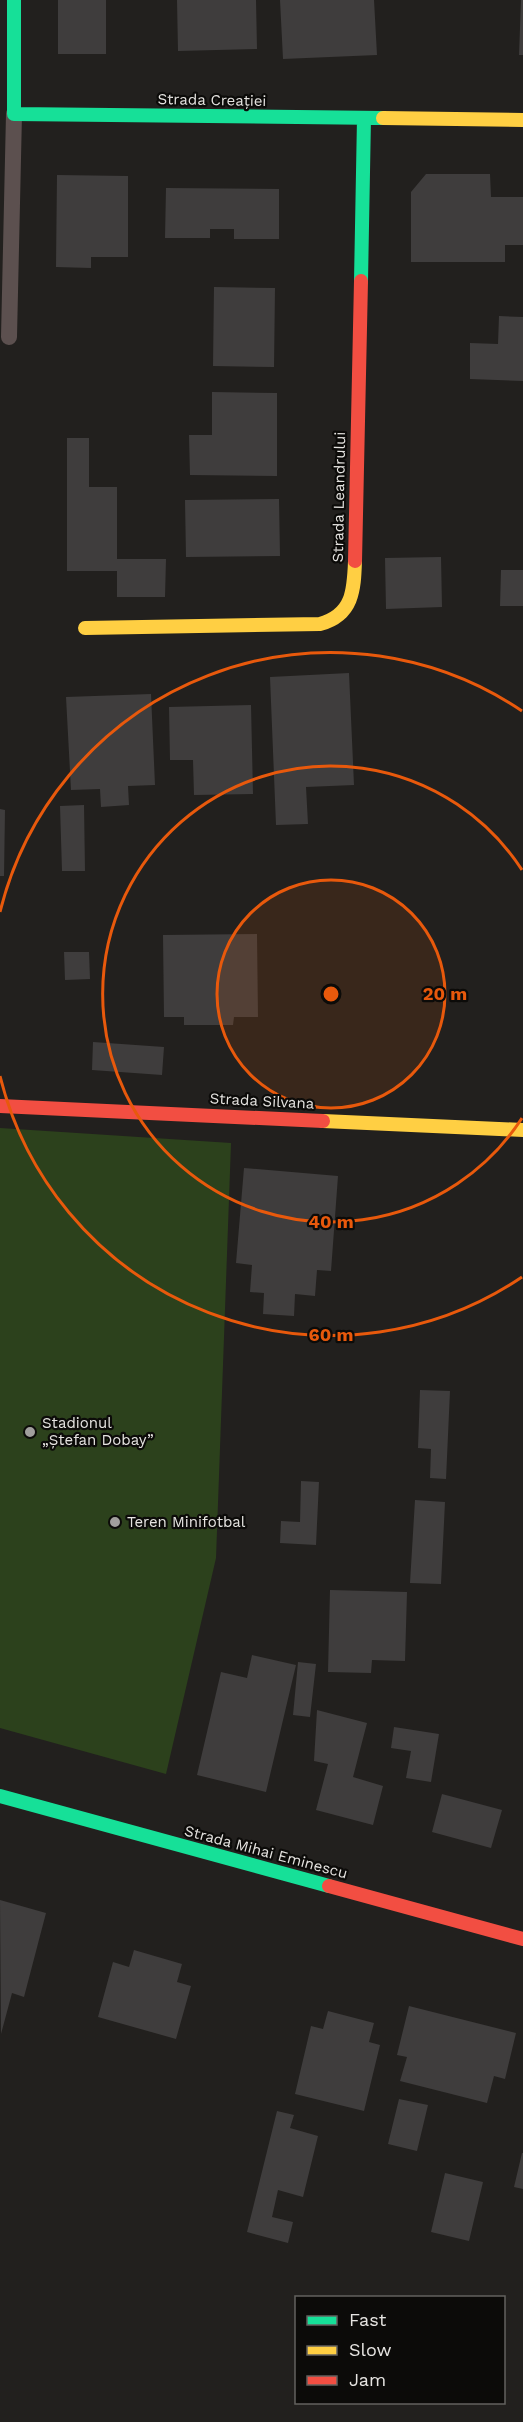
<svg xmlns="http://www.w3.org/2000/svg" width="523" height="2422" viewBox="0 0 523 2422" font-family="'Work Sans',sans-serif">
  <style>
    .green { fill: #2c411c }
    .building { fill: #3f3d3d }
    .lines { fill: none; stroke-linecap: round; stroke-linejoin: round }
    .lane { stroke: #5c504f; stroke-width: 16 }
    .fast { stroke: #16e098; stroke-width: 14 }
    .slow { stroke: #ffcf43; stroke-width: 14 }
    .jam { stroke: #f24e42; stroke-width: 14 }
    .ring { fill: none; stroke: #e8590c; stroke-width: 3 }
    .poi-dot { fill: #a19f9d; stroke: #0c0b09; stroke-width: 2 }
    .labels { text-anchor: middle; dominant-baseline: central; stroke-width: 4.5; stroke-linejoin: round; paint-order: stroke }
    .street-label { font-size: 15px; fill: #e6e4e1; stroke: #0c0b09 }
    .poi-label { font-size: 15px; fill: #e6e4e1; stroke: #0c0b09; text-anchor: start }
    .centre { fill: #e8590c; stroke: #0c0b09; stroke-width: 3 }
    .ring-label { font-size: 18px; text-anchor: middle; font-weight: bold; fill: #e8590c; stroke: #0c0b09; stroke-width: 4.5; stroke-linejoin: round; paint-order: stroke }
  </style>
  <rect width="100%" height="100%" fill="#22201e"/>
  <path class="green" d="M 0,1128 L 231,1143 L 216,1558 L 166,1774 L 0,1728 Z"/>
  <path class="building" d="M 58,0 L 106,0 L 106,54 L 58,54 Z
    M 177,0 L 256,0 L 257,49 L 178,51 Z
    M 280,0 L 374,0 L 377,55 L 283,59 Z
    M 521,0 L 523,0 L 523,55 L 519,55 Z
    M 426,174 L 490,174 L 491,197 L 523,197 L 523,245 L 505,245 L 505,262 L 411,262 L 411,192 Z
    M 57,175 L 128,176 L 128,257 L 91,257 L 91,268 L 56,267 Z
    M 166,188 L 279,189 L 279,239 L 234,239 L 234,229 L 210,229 L 210,238 L 165,238 Z
    M 214,287 L 275,288 L 274,367 L 213,366 Z
    M 499,316 L 523,317 L 523,381 L 470,379 L 470,343 L 498,344 Z
    M 212,392 L 277,393 L 277,476 L 190,475 L 189,435 L 212,435 Z
    M 67,438 L 89,438 L 89,487 L 117,487 L 117,559 L 166,559 L 165,597 L 117,597 L 117,571 L 67,571 Z
    M 279,499 L 280,556 L 186,557 L 185,500 Z
    M 441,557 L 442,607 L 386,609 L 385,558 Z
    M 501,570 L 523,570 L 523,606 L 500,606 Z
    M 349,673 L 354,785 L 306,787 L 308,824 L 276,825 L 270,677 Z
    M 151,694 L 155,785 L 128,786 L 129,805 L 101,807 L 100,789 L 71,790 L 66,697 Z
    M 251,705 L 253,794 L 194,795 L 193,760 L 170,760 L 169,707 Z
    M 84,805 L 85,871 L 62,871 L 60,806 Z
    M 0,809 L 5,810 L 4,876 L 0,876 Z
    M 257,934 L 258,1017 L 234,1017 L 233,1025 L 184,1025 L 184,1017 L 164,1017 L 163,935 Z
    M 64,952 L 89,952 L 90,979 L 65,980 Z
    M 93,1042 L 164,1047 L 162,1075 L 92,1070 Z
    M 244,1168 L 338,1176 L 331,1271 L 317,1270 L 315,1296 L 295,1294 L 294,1316 L 263,1314 L 264,1293 L 250,1292 L 252,1265 L 236,1263 Z
    M 420,1390 L 450,1391 L 446,1479 L 430,1478 L 431,1449 L 418,1448 Z
    M 301,1481 L 319,1482 L 316,1545 L 280,1543 L 281,1521 L 300,1522 Z
    M 415,1500 L 445,1502 L 441,1584 L 410,1583 Z
    M 330,1590 L 407,1592 L 405,1661 L 372,1660 L 371,1673 L 328,1672 Z
    M 252,1655 L 296,1665 L 266,1792 L 197,1775 L 221,1672 L 247,1678 Z
    M 298,1662 L 316,1664 L 310,1717 L 293,1715 Z
    M 317,1710 L 367,1723 L 353,1777 L 383,1786 L 373,1825 L 316,1810 L 328,1764 L 314,1761 Z
    M 394,1727 L 439,1734 L 431,1782 L 406,1778 L 411,1751 L 391,1748 Z
    M 442,1794 L 502,1810 L 491,1848 L 432,1832 Z
    M 0,1900 L 46,1913 L 24,1997 L 12,1993 L 1,2034 Z
    M 134,1950 L 182,1964 L 177,1982 L 191,1986 L 176,2039 L 98,2017 L 113,1962 L 129,1967 Z
    M 409,2006 L 516,2033 L 505,2079 L 494,2076 L 487,2103 L 400,2081 L 407,2057 L 397,2055 Z
    M 328,2011 L 374,2023 L 369,2042 L 380,2045 L 364,2111 L 295,2094 L 311,2026 L 323,2029 Z
    M 399,2099 L 428,2105 L 417,2151 L 388,2144 Z
    M 277,2111 L 294,2115 L 290,2128 L 318,2136 L 303,2197 L 278,2190 L 272,2217 L 293,2222 L 288,2243 L 247,2232 Z
    M 522,2153 L 523,2153 L 523,2189 L 514,2187 Z
    M 445,2173 L 483,2182 L 469,2241 L 431,2232 Z"/>
  <g class="lines">
    <path class="lane" d="M 9,337 L 14,114"/>
    <path class="fast" d="M 14,0 L 14,114 L 383,118
      M 361,281 L 364,118
      M 0,1796 L 329,1886"/>
    <path class="slow" d="M 383,118 L 523,120
      M 85,628 L 320,624 C 353,615 354,590 355,561
      M 323,1121 L 523,1130"/>
    <path class="jam" d="M 355,561 L 361,281
      M 0,1106 L 323,1121
      M 329,1886 L 523,1939"/>
  </g>
  <circle cx="331" cy="994" r="114" fill="#e8590c" fill-opacity=".12"/>
  <g class="ring">
    <circle cx="331" cy="994" r="114"/>
    <path d="M522 1118A228 228 0 1 1 522 870"/>
    <path d="M522 1277A341 341 0 0 1 0 1076M0 912A341 341 0 0 1 522 711"/>
  </g>
  <g class="poi-dot">
    <circle cx="30" cy="1432" r="6"/>
    <circle cx="115" cy="1522" r="6"/>
  </g>
  <g class="labels">
    <g class="street-label">
      <text transform="translate(212 100) rotate(1)">Strada Creației</text>
      <text transform="translate(339 497) rotate(-89)">Strada Leandrului</text>
      <text transform="translate(262 1101) rotate(3)">Strada Silvana</text>
      <text transform="translate(266 1852) rotate(15)">Strada Mihai Eminescu</text>
    </g>
    <g class="poi-label">
      <text x="42" y="1423">Stadionul<tspan x="42" dy="17">„Ștefan Dobay”</tspan></text>
      <text x="127" y="1522">Teren Minifotbal</text>
    </g>
  </g>
  <circle cx="331" cy="994" r="9" class="centre"/>
  <g class="ring-label">
    <text x="445" y="1000">20 m</text>
    <text x="331" y="1228">40 m</text>
    <text x="331" y="1341">60 m</text>
  </g>
  <rect x="295" y="2296" width="210" height="108" fill="#0c0b09" stroke="#63625f" stroke-width="1.5"/>
  <rect x="307" y="2316" width="30" height="9" fill="#16e098" stroke="#63625f" stroke-width="1.5"/>
  <text x="349" y="2326" font-size="18" fill="#e6e4e1">Fast</text>
  <rect x="307" y="2346" width="30" height="9" fill="#ffcf43" stroke="#63625f" stroke-width="1.5"/>
  <text x="349" y="2356" font-size="18" fill="#e6e4e1">Slow</text>
  <rect x="307" y="2376" width="30" height="9" fill="#f24e42" stroke="#63625f" stroke-width="1.5"/>
  <text x="349" y="2386" font-size="18" fill="#e6e4e1">Jam</text>
</svg>
